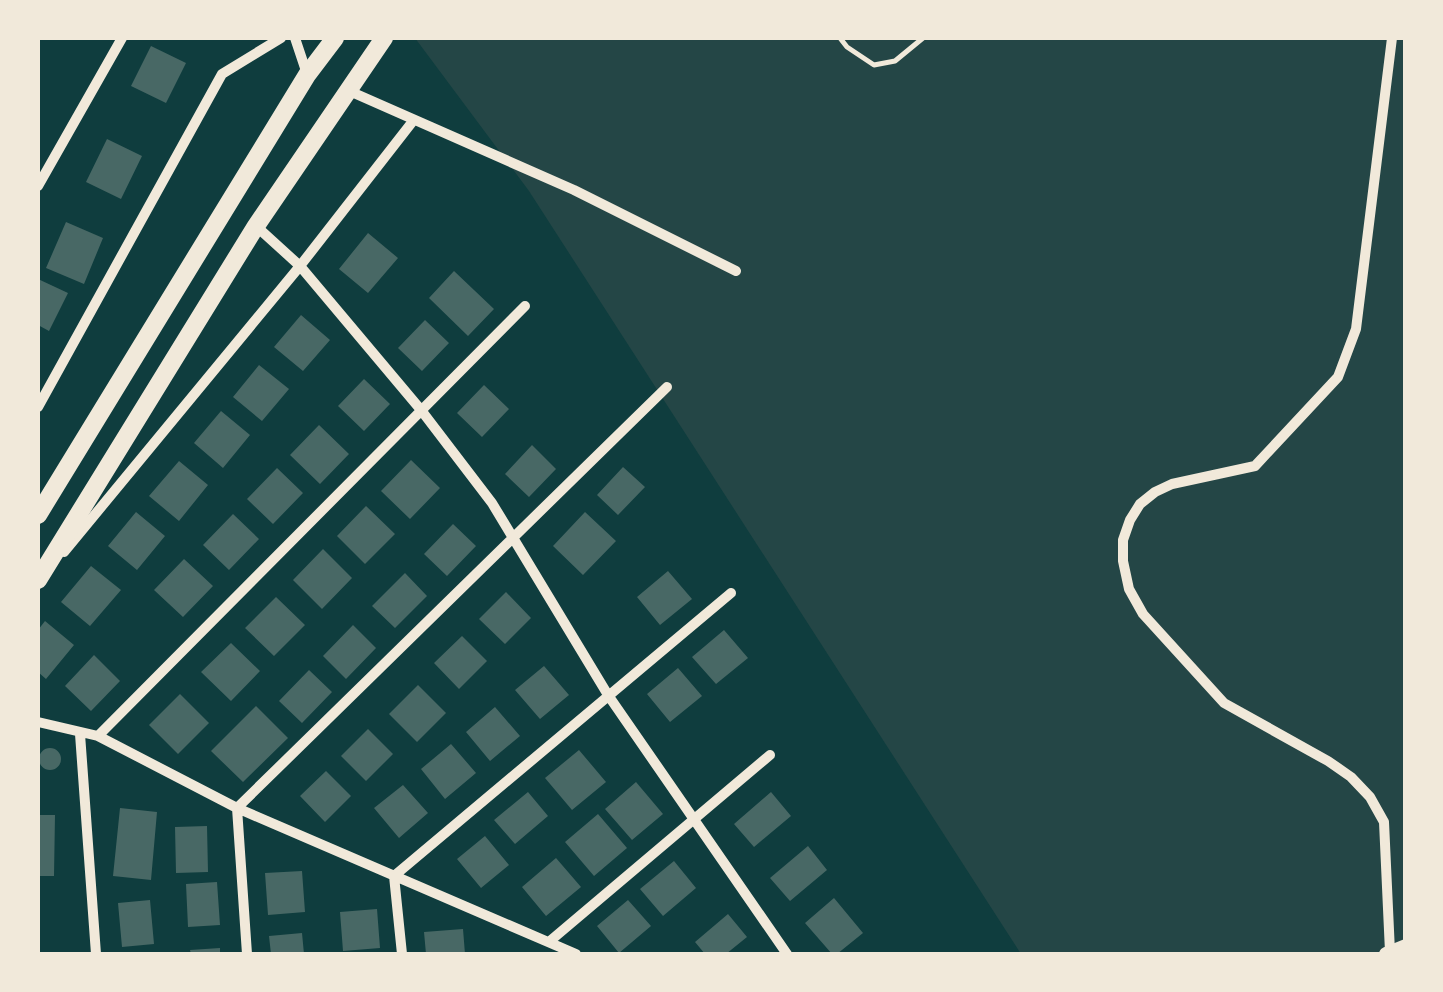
<svg xmlns="http://www.w3.org/2000/svg" width="1443" height="992" viewBox="0 0 1443 992" font-family="Figtree,sans-serif">
  <style>
    .green { fill: #244646 }
    .building { fill: #486865 }
    .lines { fill: none; stroke-linecap: round; stroke-linejoin: round }
    .service { stroke: #f1e9da; stroke-width: 5 }
    .minor { stroke: #f1e9da; stroke-width: 10 }
    .tertiary { stroke: #f1e9da; stroke-width: 14 }
    .primary { stroke: #f1e9da; stroke-width: 18 }
  </style>
  <rect width="100%" height="100%" fill="#0f3d3e"/>
  <path class="green" d="M 415,38 L 1405,38 L 1405,954 L 1021,954 L 529,191 Z"/>
  <path class="building" d="M 151,46 L 186,63 L 166,103 L 131,86 Z
    M 107,139 L 142,156 L 121,199 L 86,182 Z
    M 66,222 L 103,238 L 84,284 L 46,268 Z
    M 368,233 L 398,258 L 368,293 L 339,269 Z
    M 454,271 L 494,309 L 468,336 L 429,298 Z
    M 38,279 L 68,293 L 49,331 L 38,325 Z
    M 301,315 L 330,340 L 303,371 L 274,347 Z
    M 425,320 L 449,343 L 422,371 L 398,348 Z
    M 259,365 L 289,389 L 262,421 L 233,397 Z
    M 364,379 L 390,404 L 364,431 L 338,406 Z
    M 484,385 L 509,409 L 482,437 L 457,413 Z
    M 221,411 L 250,435 L 223,468 L 194,443 Z
    M 319,425 L 349,454 L 320,484 L 290,455 Z
    M 532,445 L 556,469 L 529,497 L 505,474 Z
    M 411,460 L 440,488 L 410,519 L 381,491 Z
    M 179,461 L 208,485 L 179,521 L 149,496 Z
    M 623,467 L 645,487 L 618,515 L 597,495 Z
    M 277,468 L 303,493 L 273,524 L 247,499 Z
    M 366,506 L 395,534 L 365,564 L 337,536 Z
    M 136,512 L 165,536 L 137,570 L 108,546 Z
    M 585,512 L 616,541 L 583,575 L 553,546 Z
    M 233,514 L 259,539 L 229,570 L 203,545 Z
    M 453,524 L 476,546 L 447,576 L 424,554 Z
    M 323,549 L 352,578 L 322,609 L 293,580 Z
    M 184,559 L 213,586 L 183,617 L 154,590 Z
    M 91,566 L 121,590 L 90,626 L 61,602 Z
    M 668,571 L 692,599 L 660,625 L 637,597 Z
    M 405,573 L 427,596 L 395,628 L 372,606 Z
    M 506,592 L 531,618 L 505,644 L 479,619 Z
    M 276,597 L 305,625 L 274,656 L 245,628 Z
    M 45,621 L 74,645 L 46,679 L 38,672 L 38,630 Z
    M 353,625 L 376,648 L 346,679 L 323,656 Z
    M 724,630 L 748,658 L 716,684 L 692,657 Z
    M 462,636 L 487,661 L 459,689 L 434,663 Z
    M 231,643 L 260,671 L 231,701 L 201,672 Z
    M 94,655 L 120,681 L 91,711 L 65,686 Z
    M 544,666 L 569,695 L 540,719 L 515,690 Z
    M 678,668 L 702,696 L 670,722 L 647,694 Z
    M 309,670 L 332,692 L 302,723 L 279,701 Z
    M 418,685 L 446,713 L 417,742 L 389,714 Z
    M 180,694 L 209,723 L 178,754 L 149,725 Z
    M 256,706 L 288,738 L 243,782 L 211,751 Z
    M 495,707 L 520,736 L 490,761 L 466,732 Z
    M 368,729 L 393,754 L 366,781 L 341,756 Z
    M 451,744 L 476,773 L 445,799 L 421,769 Z
    M39 759a11 11 0 1 1 22 0a11 11 0 1 1-22 0Z
    M 579,750 L 606,782 L 572,810 L 545,778 Z
    M 326,771 L 351,796 L 325,822 L 300,796 Z
    M 636,782 L 663,814 L 632,840 L 605,809 Z
    M 403,785 L 428,813 L 399,838 L 374,808 Z
    M 528,792 L 548,816 L 515,844 L 494,820 Z
    M 771,792 L 791,816 L 754,847 L 734,824 Z
    M 120,808 L 157,812 L 151,880 L 113,876 Z
    M 598,814 L 627,848 L 594,876 L 565,842 Z
    M 38,815 L 55,815 L 54,876 L 38,876 Z
    M 207,826 L 208,872 L 176,873 L 175,827 Z
    M 485,836 L 509,865 L 481,888 L 457,859 Z
    M 808,846 L 827,870 L 790,901 L 770,878 Z
    M 556,858 L 581,887 L 546,916 L 522,887 Z
    M 674,861 L 696,888 L 663,916 L 640,889 Z
    M 302,871 L 305,912 L 268,915 L 265,873 Z
    M 217,882 L 220,925 L 188,927 L 186,884 Z
    M 834,898 L 863,933 L 837,954 L 832,954 L 805,923 Z
    M 150,900 L 154,944 L 122,947 L 118,903 Z
    M 628,900 L 651,926 L 619,953 L 597,926 Z
    M 377,909 L 380,948 L 343,951 L 340,912 Z
    M 728,914 L 747,937 L 726,954 L 705,954 L 695,942 Z
    M 463,929 L 465,954 L 426,954 L 424,932 Z
    M 302,933 L 304,954 L 271,954 L 269,936 Z
    M 220,948 L 220,954 L 191,954 L 190,950 Z"/>
  <g class="lines">
    <path class="service" d="M 840,38 L 847,47 L 874,65 L 895,61 L 923,38"/>
    <path class="minor" d="M 295,38 L 307,74
      M 347,90 L 574,190 L 736,271
      M 38,186 L 122,38
      M 256,226 L 300,266 L 421,410 L 492,503 L 608,695 L 787,954
      M 38,407 L 222,74 L 281,38
      M 64,552 L 300,266 L 413,121
      M 38,722 L 98,736 L 237,808 L 576,954
      M 80,734 L 96,954
      M 98,736 L 525,306
      M 550,941 L 770,755
      M 1390,952 L 1384,822 L 1370,797 L 1351,777 L 1328,761 L 1224,703 L 1143,614 L 1129,589 L 1123,561 L 1123,540 L 1130,520 L 1140,504 L 1155,492 L 1172,484 L 1255,466 L 1338,377 L 1356,329 L 1392,38
      M 247,954 L 237,808 L 667,387
      M 402,954 L 394,876 L 731,593"/>
    <path class="tertiary" d="M 1386,954 L 1406,946"/>
    <path class="primary" d="M 38,515 L 307,75 L 335,38
      M 38,580 L 256,226 L 384,38"/>
  </g>
  <rect width="1443" height="992" fill="none" stroke="#f1e9da" stroke-width="80"/>
</svg>
